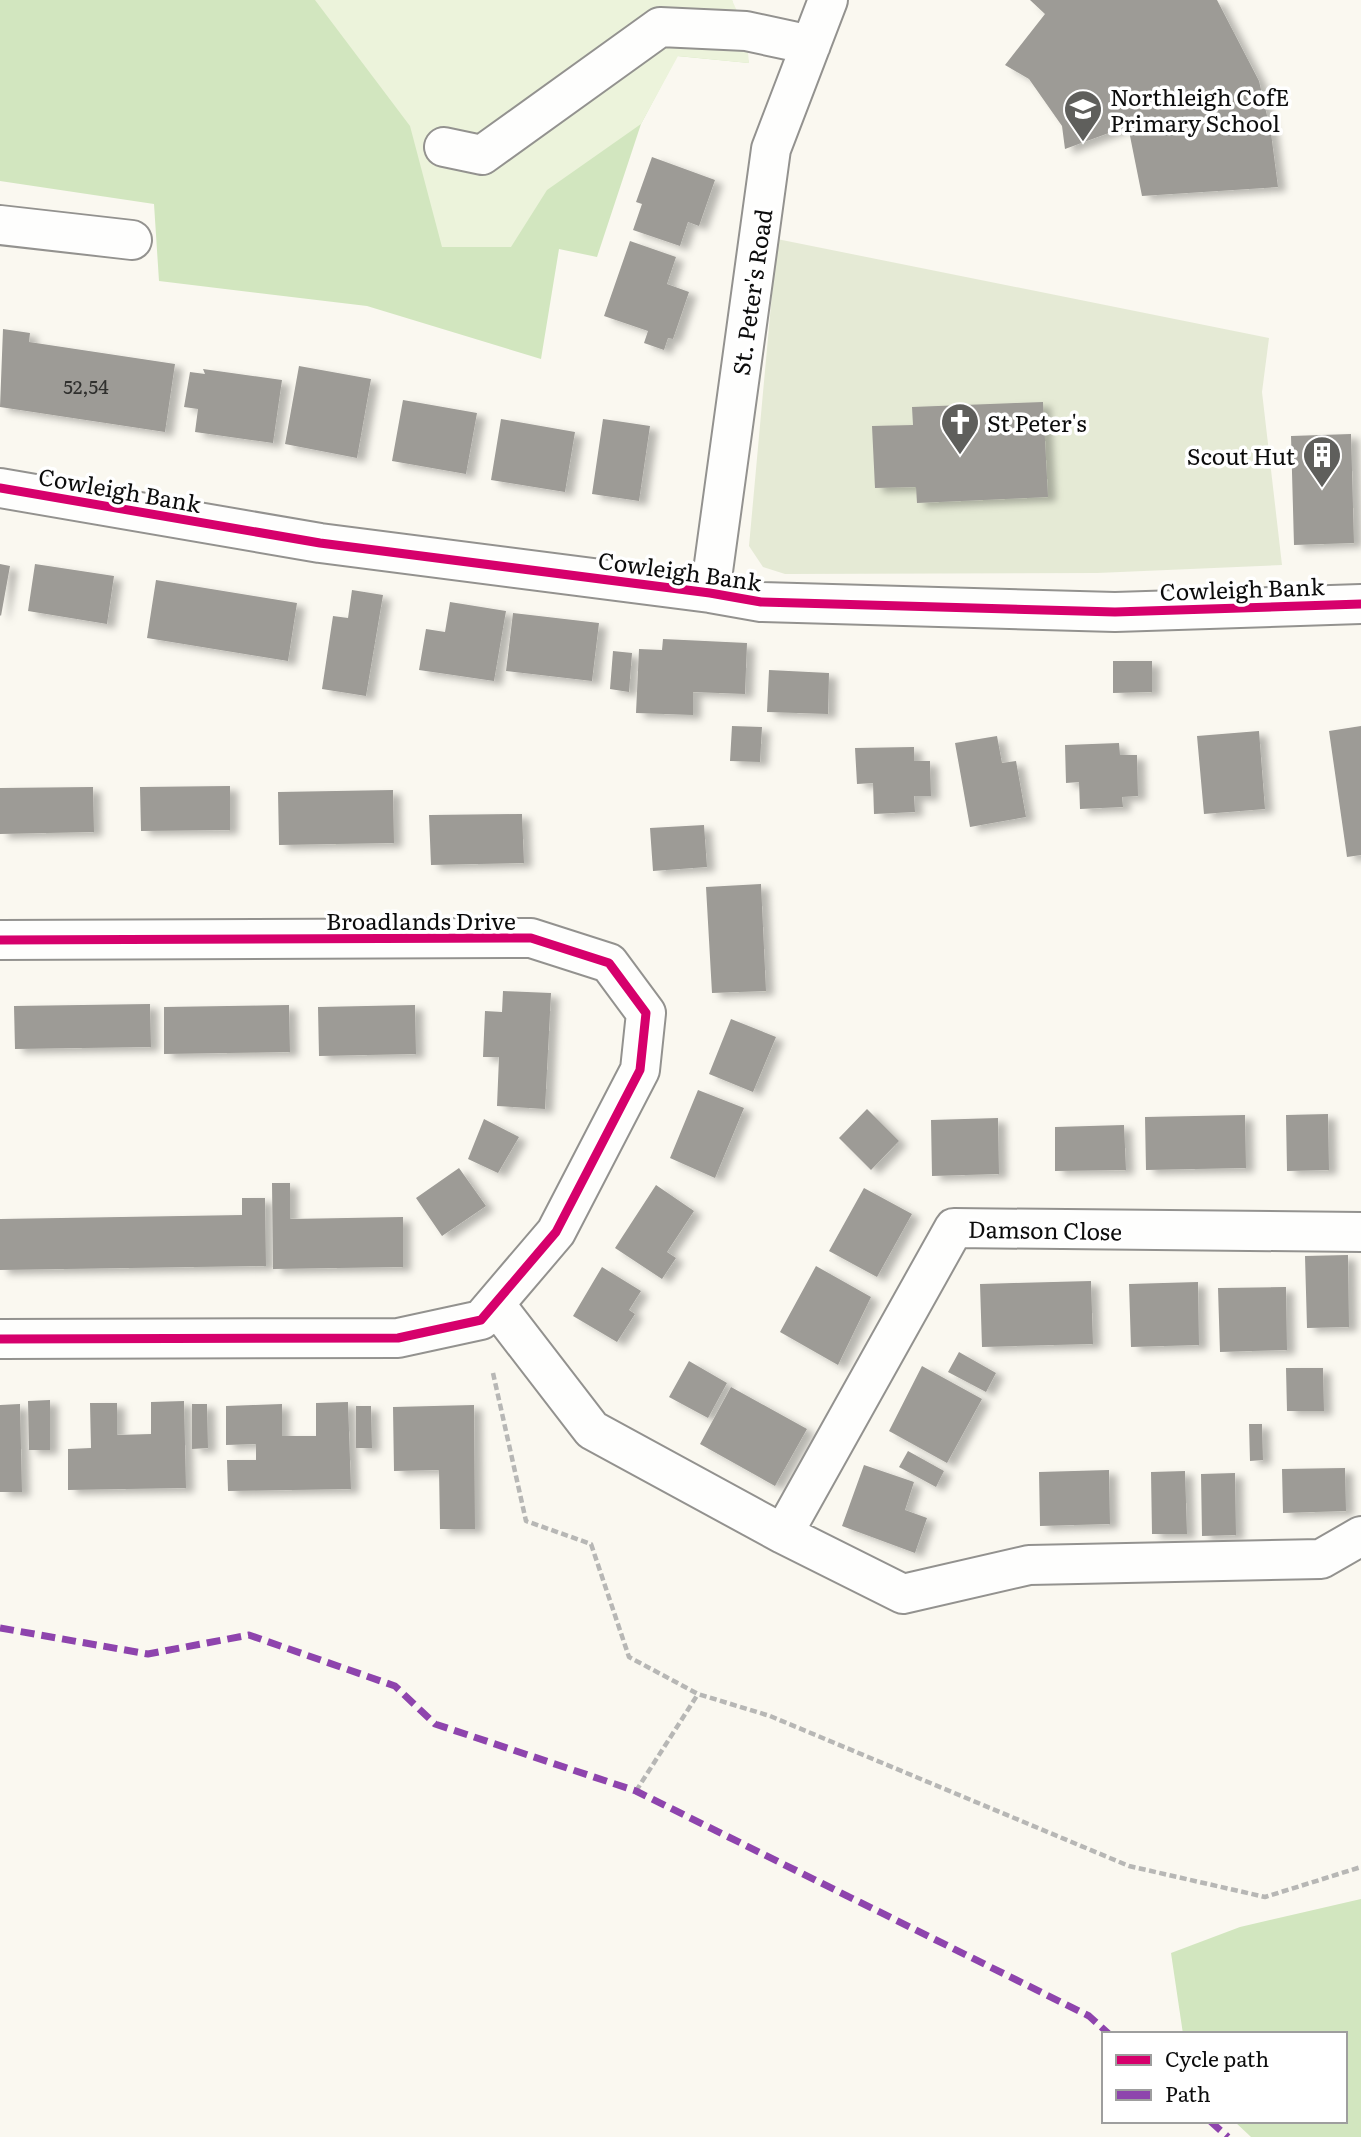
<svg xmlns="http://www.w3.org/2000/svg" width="1361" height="2137" viewBox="0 0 1361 2137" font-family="Literata,serif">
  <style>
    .forest { fill: #d2e6bf }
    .cemetery { fill: #e5ead5 }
    .pitch { fill: #ecf3db }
    .building { fill: #9d9b96; filter: url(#shadow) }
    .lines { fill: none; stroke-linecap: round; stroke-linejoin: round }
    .minor-casing { stroke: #93928f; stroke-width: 42 }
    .path { stroke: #b7b7b5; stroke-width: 4.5; stroke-dasharray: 7 3.5; stroke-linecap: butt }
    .minor { stroke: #fefefd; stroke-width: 38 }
    .quiet { stroke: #8e44ad; stroke-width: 7; stroke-dasharray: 14 7; stroke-linecap: butt }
    .cycleway-casing { stroke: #fff; stroke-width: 13 }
    .cycleway { stroke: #d6006c; stroke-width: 9 }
    .labels { text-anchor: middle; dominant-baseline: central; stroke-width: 7; stroke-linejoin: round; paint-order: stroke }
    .number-label { font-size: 19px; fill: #30302e }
    .poi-label { font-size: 23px; fill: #0c0c0c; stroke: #fff; text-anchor: start }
    .street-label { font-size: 23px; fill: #0c0c0c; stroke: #fff }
  </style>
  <defs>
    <filter id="shadow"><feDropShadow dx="8" dy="4.5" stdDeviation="3.5" flood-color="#0004"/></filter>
  </defs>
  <rect width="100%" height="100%" fill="#faf8f0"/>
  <path class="forest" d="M 0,0 L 732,0 L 749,63 L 677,56 L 641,124 L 597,257 L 559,249 L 541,359 L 367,306 L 159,281 L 154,204 L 0,181 Z
    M 1361,1899 L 1361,2137 L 1251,2137 L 1234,2121 L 1345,2121 L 1345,2034 L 1183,2034 L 1171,1953 L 1240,1927 Z"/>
  <path class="cemetery" d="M 777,239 L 1269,338 L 1262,392 L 1282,565 L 1097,573 L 785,574 L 763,567 L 749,546 Z"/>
  <path class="pitch" d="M 315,0 L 732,0 L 746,31 L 749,63 L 678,56 L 641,124 L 547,190 L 511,247 L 442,247 L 410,126 Z"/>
  <path class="building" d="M 1030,0 L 1217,0 L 1259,81 L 1271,133 L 1278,187 L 1142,196 L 1128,126 L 1065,149 L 1062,126 L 1029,79 L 1005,65 L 1045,14 Z
    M 652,157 L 715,180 L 699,226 L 688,222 L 680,246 L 633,230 L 642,204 L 636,202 Z
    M 630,241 L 676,257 L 667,284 L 689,292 L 673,339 L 668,338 L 664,350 L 644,343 L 648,331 L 604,316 Z
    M 3,329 L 30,333 L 29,342 L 175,364 L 165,432 L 0,407 Z
    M 299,366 L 371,379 L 357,458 L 285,444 Z
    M 203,369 L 282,380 L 273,443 L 195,432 L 198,409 L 184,407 L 190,372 L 205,374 Z
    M 403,400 L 477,413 L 466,474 L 392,461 Z
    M 1043,402 L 1048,497 L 917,503 L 916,487 L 875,488 L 872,426 L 913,425 L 912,407 Z
    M 501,419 L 575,432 L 565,492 L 491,480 Z
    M 603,419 L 650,426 L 639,501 L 592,494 Z
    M 1351,434 L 1354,543 L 1294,545 L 1291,436 Z
    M 0,564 L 10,566 L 1,616 L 0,615 Z
    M 35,564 L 114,576 L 107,624 L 28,611 Z
    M 156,580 L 297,603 L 288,661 L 147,638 Z
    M 352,590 L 383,595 L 366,696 L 322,689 L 333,616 L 348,618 Z
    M 450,602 L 506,611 L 494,681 L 419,670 L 426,629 L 445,632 Z
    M 513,613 L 599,623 L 592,681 L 506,671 Z
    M 663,639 L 747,643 L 745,694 L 693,692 L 693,715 L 636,713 L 639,649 L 662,650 Z
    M 613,651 L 632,653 L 629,692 L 610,689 Z
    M 1113,661 L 1152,661 L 1152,692 L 1113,693 Z
    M 769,670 L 829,673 L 828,714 L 767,712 Z
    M 732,726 L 762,727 L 760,762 L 730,761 Z
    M 1361,726 L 1361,855 L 1347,857 L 1329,731 Z
    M 1259,731 L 1265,809 L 1204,814 L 1197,736 Z
    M 997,736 L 1002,763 L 1016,761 L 1026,817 L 970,827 L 955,743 Z
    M 1119,743 L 1120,755 L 1137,755 L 1138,796 L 1122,797 L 1123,807 L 1080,809 L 1079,782 L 1066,783 L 1065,745 Z
    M 914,747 L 914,761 L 930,761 L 931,796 L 914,796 L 915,812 L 874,814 L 873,783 L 857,784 L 855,748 Z
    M 230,786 L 230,830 L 141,831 L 140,787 Z
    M 93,787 L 94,832 L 0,834 L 0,788 Z
    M 393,790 L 394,843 L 279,845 L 278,792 Z
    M 522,814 L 524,863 L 431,865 L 429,815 Z
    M 704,825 L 707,867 L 653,871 L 650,828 Z
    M 761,884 L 766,991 L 712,993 L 706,887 Z
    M 503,991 L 551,993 L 545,1109 L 497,1106 L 499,1057 L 483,1057 L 485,1011 L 502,1012 Z
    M 150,1004 L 151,1047 L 15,1049 L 14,1006 Z
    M 289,1005 L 290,1052 L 164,1054 L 164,1007 Z
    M 415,1005 L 416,1054 L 319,1056 L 318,1007 Z
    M 731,1019 L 776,1037 L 753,1092 L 709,1074 Z
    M 698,1090 L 744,1108 L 715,1178 L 670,1158 Z
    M 867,1109 L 899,1141 L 871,1170 L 839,1138 Z
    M 1328,1114 L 1329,1170 L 1287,1171 L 1286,1115 Z
    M 1245,1115 L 1246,1168 L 1146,1170 L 1145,1117 Z
    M 998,1118 L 999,1174 L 932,1176 L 931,1120 Z
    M 484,1119 L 519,1137 L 498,1173 L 468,1159 Z
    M 1124,1125 L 1126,1170 L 1055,1171 L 1055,1127 Z
    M 459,1168 L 486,1206 L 442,1236 L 416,1198 Z
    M 272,1183 L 290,1183 L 290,1219 L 403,1217 L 403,1267 L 273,1269 Z
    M 656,1185 L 694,1211 L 667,1252 L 676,1258 L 662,1279 L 615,1248 Z
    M 864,1188 L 912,1214 L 877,1277 L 829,1251 Z
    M 242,1198 L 265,1198 L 266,1266 L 0,1270 L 0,1219 L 242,1215 Z
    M 1348,1255 L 1349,1327 L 1307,1328 L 1305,1256 Z
    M 816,1266 L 871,1297 L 838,1365 L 780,1332 Z
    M 602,1267 L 641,1291 L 629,1310 L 635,1314 L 617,1342 L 573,1316 Z
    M 1091,1281 L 1093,1344 L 982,1347 L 980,1284 Z
    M 1198,1282 L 1199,1345 L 1131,1347 L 1129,1284 Z
    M 1286,1287 L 1287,1350 L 1220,1352 L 1218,1288 Z
    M 959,1352 L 996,1373 L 986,1392 L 948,1372 Z
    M 689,1361 L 727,1383 L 708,1418 L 669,1397 Z
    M 922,1366 L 982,1399 L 947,1463 L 889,1431 Z
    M 1286,1368 L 1323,1368 L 1324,1411 L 1287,1411 Z
    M 731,1387 L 807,1429 L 775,1486 L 700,1444 Z
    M 50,1400 L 50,1450 L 29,1450 L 28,1401 Z
    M 184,1401 L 186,1488 L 68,1490 L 68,1449 L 91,1448 L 90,1403 L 117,1403 L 117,1435 L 151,1434 L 151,1402 Z
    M 348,1402 L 351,1489 L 228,1491 L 227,1460 L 256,1460 L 256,1444 L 226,1445 L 226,1406 L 282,1404 L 282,1436 L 316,1436 L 316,1403 Z
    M 20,1404 L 22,1492 L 0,1492 L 0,1405 Z
    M 192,1404 L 207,1404 L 208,1448 L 192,1449 Z
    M 474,1405 L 475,1529 L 440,1529 L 439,1470 L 394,1471 L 393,1407 Z
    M 356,1406 L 371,1406 L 372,1448 L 356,1448 Z
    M 1249,1424 L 1262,1424 L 1263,1460 L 1250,1461 Z
    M 908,1451 L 944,1471 L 936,1487 L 899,1467 Z
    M 864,1465 L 914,1482 L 905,1510 L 927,1518 L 915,1553 L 842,1526 Z
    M 1345,1468 L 1346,1511 L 1283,1513 L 1282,1469 Z
    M 1109,1470 L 1110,1524 L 1040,1526 L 1039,1472 Z
    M 1185,1471 L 1187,1534 L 1152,1534 L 1151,1472 Z
    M 1235,1473 L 1236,1535 L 1202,1536 L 1201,1474 Z"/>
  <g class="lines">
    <defs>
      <path id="minor" d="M 444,147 L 482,155 L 660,27 L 746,31 L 811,45
        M 0,225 L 132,240
        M 0,488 L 320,543 L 710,593 L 761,602 L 1115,612 L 1361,604
        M 710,593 L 771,149 L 828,0
        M 0,940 L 531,938 L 609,963 L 646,1013 L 640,1070 L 556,1232 L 481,1320 L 398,1338 L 0,1339
        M 495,1304 L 592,1430 L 783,1534 L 903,1594 L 1029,1565 L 1321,1559 L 1361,1536
        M 783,1534 L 954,1228 L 1361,1232"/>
    </defs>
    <use href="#minor" class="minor-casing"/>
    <path class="path" d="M 493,1373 L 526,1521 L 591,1544 L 629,1657 L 698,1694 L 770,1716 L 1129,1866 L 1265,1897 L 1361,1867
      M 636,1791 L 698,1694"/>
    <use href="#minor" class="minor"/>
    <path class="quiet" d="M 0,1628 L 148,1654 L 249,1635 L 395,1686 L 435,1724 L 636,1791 L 1089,2016 L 1109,2034
      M 1210,2121 L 1228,2137"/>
    <defs>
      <path id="cycleway" d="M 0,488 L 320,543 L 710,593 L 761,602 L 1115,612 L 1361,604
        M 0,940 L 531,938 L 609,963 L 646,1013 L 640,1070 L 556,1232 L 481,1320 L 398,1338 L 0,1339"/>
    </defs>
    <use href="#cycleway" class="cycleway-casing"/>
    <use href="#cycleway" class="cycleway"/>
  </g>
  <defs>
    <symbol id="school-pin" viewBox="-11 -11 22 30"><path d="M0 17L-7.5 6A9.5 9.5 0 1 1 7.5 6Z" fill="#5f5f5c" stroke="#fff"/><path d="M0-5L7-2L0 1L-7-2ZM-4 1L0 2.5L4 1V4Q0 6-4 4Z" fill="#fff"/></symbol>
    <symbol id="church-pin" viewBox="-11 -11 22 30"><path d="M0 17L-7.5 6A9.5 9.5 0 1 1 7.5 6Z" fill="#5f5f5c" stroke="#fff"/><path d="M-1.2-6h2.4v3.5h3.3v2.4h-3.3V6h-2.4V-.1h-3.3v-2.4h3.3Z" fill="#fff"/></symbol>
    <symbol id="building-pin" viewBox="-11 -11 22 30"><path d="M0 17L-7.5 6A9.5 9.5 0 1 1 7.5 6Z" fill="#5f5f5c" stroke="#fff"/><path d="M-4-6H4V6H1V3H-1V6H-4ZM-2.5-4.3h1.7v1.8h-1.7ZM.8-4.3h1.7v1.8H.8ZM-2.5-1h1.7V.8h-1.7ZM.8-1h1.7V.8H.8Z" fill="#fff"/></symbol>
  </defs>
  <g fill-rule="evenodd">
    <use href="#school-pin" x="1061" y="87" width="44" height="60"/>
    <use href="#church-pin" x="938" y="400" width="44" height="60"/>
    <use href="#building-pin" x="1300" y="433" width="44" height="60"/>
  </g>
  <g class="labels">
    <g class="number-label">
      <text x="86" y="386">52,54</text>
    </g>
    <g class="poi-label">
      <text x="1110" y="96">Northleigh CofE<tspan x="1110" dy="26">Primary School</tspan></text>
      <text x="987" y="422">St Peter's</text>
      <text x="1295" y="455" text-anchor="end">Scout Hut</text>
    </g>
    <g class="street-label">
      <text transform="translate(751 292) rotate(-82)">St. Peter's Road</text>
      <text transform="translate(120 489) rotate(10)">Cowleigh Bank</text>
      <text transform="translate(680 570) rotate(8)">Cowleigh Bank</text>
      <text transform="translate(1242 588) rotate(-2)">Cowleigh Bank</text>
      <text x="421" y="920">Broadlands Drive</text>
      <text transform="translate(1045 1229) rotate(1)">Damson Close</text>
    </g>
  </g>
  <rect x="1102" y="2032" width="245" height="91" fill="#ffffff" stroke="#9e9e9e" stroke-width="2"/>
  <rect x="1116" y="2055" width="35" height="10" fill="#d6006c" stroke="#9e9e9e" stroke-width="2"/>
  <text x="1165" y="2067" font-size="21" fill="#0c0c0c">Cycle path</text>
  <rect x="1116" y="2090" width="35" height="10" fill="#8e44ad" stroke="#9e9e9e" stroke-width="2"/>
  <text x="1165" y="2102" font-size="21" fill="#0c0c0c">Path</text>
</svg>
